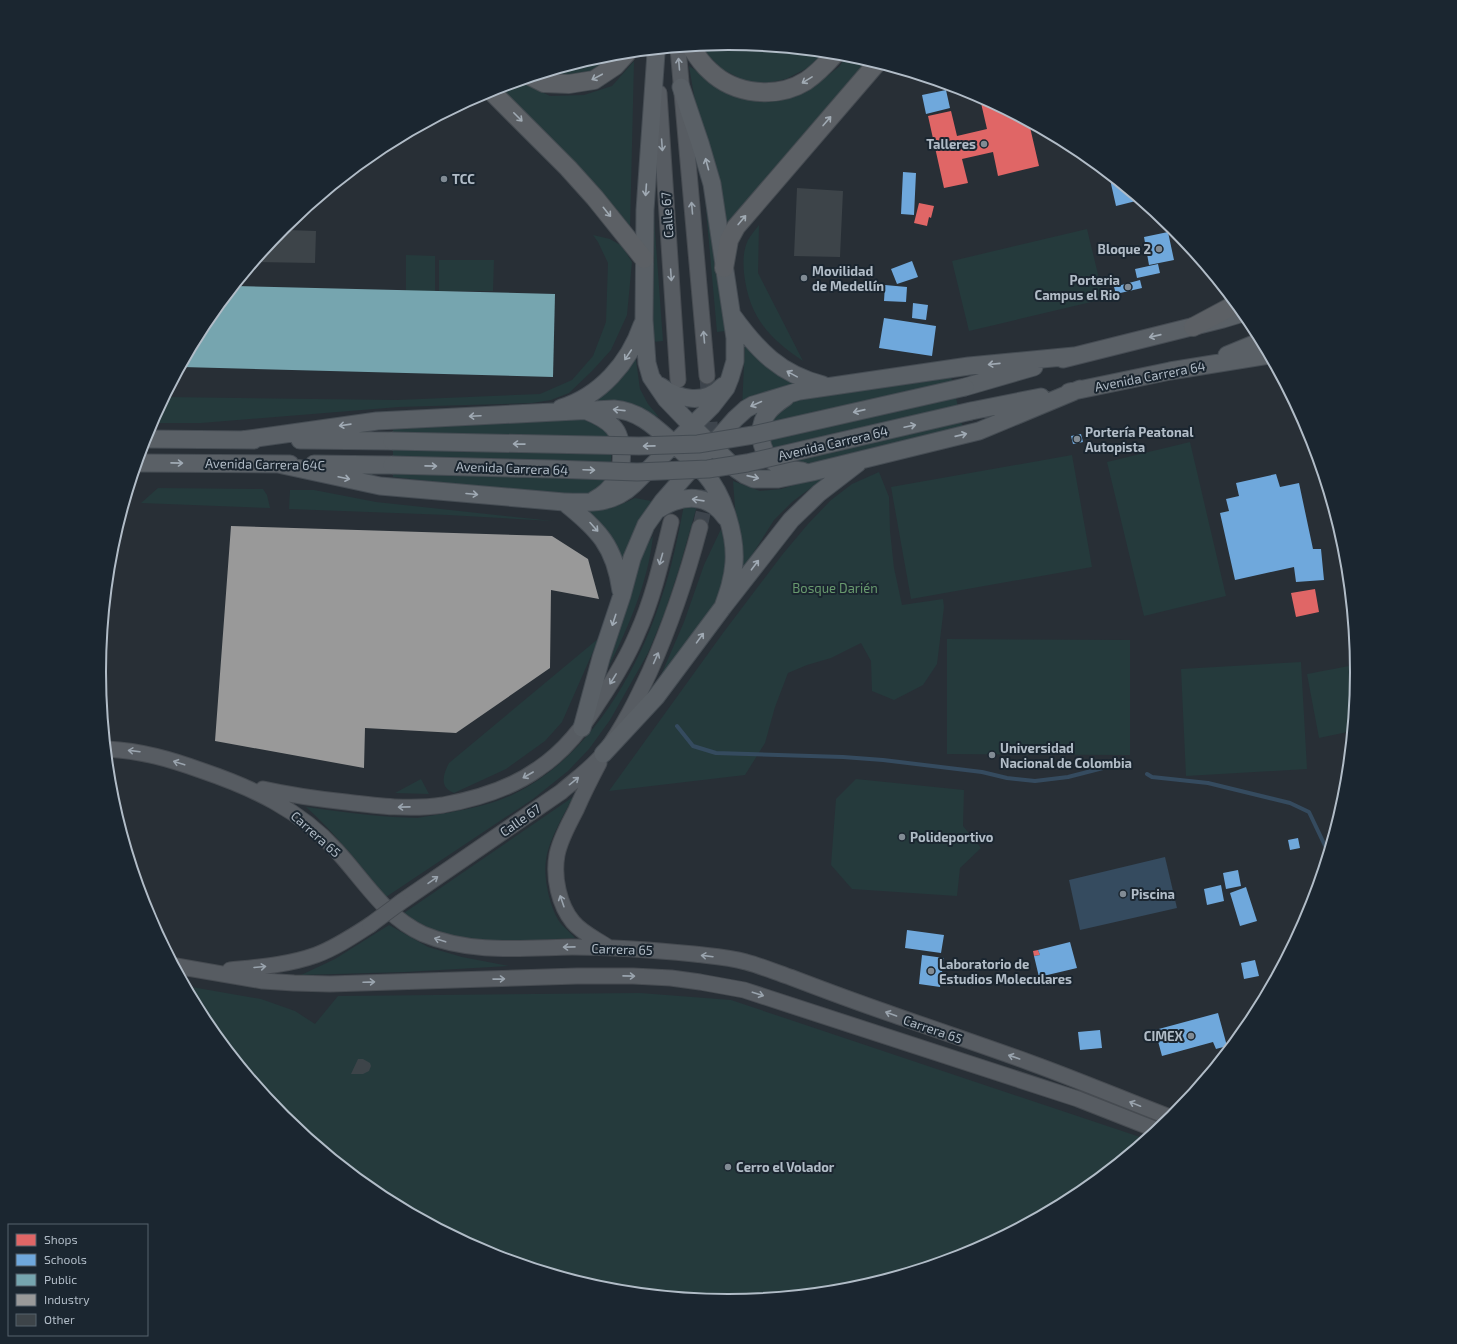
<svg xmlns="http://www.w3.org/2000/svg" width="1457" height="1344" viewBox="0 0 1457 1344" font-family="'Exo 2',sans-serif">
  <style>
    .green { fill: #253a3c }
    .water { fill: #354b5f }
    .shops { fill: #e06666 }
    .schools { fill: #6fa8dc }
    .public { fill: #76a5af }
    .industry { fill: #999 }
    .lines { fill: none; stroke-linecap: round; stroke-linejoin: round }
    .stream { stroke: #354b5f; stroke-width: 4 }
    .building { fill: #3d4449 }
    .secondary-tunnel { stroke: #3d444c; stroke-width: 15; stroke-dasharray: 15 8; stroke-linecap: butt }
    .secondary-casing { stroke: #464b51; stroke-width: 17 }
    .primary-casing { stroke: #454c53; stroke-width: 19 }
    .trunk-casing { stroke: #454b51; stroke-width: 20 }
    .secondary { stroke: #575c62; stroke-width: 15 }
    .primary { stroke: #5a6066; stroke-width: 17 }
    .trunk { stroke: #5c6065; stroke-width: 18 }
    .secondary-bridge-casing { stroke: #464b51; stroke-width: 17; stroke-linecap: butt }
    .primary-bridge-casing { stroke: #454c53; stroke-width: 19; stroke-linecap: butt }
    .secondary-bridge { stroke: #575c62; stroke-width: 15 }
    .primary-bridge { stroke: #5a6066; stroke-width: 17 }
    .oneway { stroke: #9aa4ae }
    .oneway2 { stroke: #a0aab3 }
    .oneway3 { stroke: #a0aab4 }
    .poi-dot { fill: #818b94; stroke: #1b2630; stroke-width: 1.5 }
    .labels { text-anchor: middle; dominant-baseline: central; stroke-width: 4; stroke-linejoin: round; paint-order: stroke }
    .poi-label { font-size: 13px; font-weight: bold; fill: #b1bcc7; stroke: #1b2630; text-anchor: start }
    .street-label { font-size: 13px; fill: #b1bcc7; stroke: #1b2630 }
    .park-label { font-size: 13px; fill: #68996e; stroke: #1b2630 }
    .rim { fill: none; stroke: #b1bcc7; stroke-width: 2 }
  </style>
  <rect width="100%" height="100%" fill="#282f36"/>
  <path class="green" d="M 729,43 L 826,53 L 813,65 L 786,79 L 763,84 L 743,80 L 722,69 L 707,54 L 704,45 Z
    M 616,54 L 606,65 L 577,77 L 540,75 L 606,55 Z
    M 846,55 L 872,61 L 726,226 L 696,107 L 689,66 L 736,96 L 759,102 L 789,99 L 816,85 L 840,66 Z
    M 634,61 L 630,230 L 494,89 L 520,81 L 550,96 L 584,95 L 612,86 Z
    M 705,198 L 725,331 L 717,332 Z
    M 654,218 L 663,341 L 653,342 Z
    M 759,225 L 758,273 L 803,361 C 768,337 749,317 744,273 C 743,261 743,251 748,240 C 751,235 755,230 759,225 Z
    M 1087,229 L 1104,299 L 969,331 L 952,261 Z
    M 593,235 L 610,239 L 622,246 L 632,262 L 627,315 L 611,350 L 592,371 L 569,393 L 551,400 L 532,403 L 399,407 L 201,423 L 152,423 L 166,397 L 397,400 L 540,394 L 572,380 L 593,356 L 606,322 L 608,263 L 598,242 Z
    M 406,255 L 435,256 L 435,294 L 406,294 Z
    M 439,260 L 494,260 L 493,291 L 439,291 Z
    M 745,343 C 757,361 775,369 793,380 L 794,387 L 742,409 Z
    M 635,353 L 640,389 L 648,404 L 659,417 L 637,409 L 595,403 L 622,378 Z
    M 951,376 L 963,429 L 821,462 L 798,465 L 771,449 L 768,439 L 771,419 L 795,399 Z
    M 581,417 C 589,419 597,422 603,428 C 617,441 611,468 605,484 L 581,498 L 393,477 L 393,429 Z
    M 1190,442 L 1226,596 L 1144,616 L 1107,462 Z
    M 1072,455 L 1092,567 L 911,599 L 891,487 Z
    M 879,472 L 889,497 L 890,531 L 894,568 L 902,605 L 943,599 L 944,607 L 937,664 L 923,685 L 894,700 L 872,691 L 871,661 L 861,643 L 831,658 L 807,665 L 788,673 L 775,707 L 765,743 L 745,775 L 609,791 L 723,633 L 782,555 L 808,524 L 831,500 L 852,484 Z
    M 828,475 L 792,502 L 774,520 L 740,574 L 733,481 L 760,491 L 781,489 Z
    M 158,488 L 263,489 L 267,495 L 270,508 L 141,503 Z
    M 290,490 L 314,490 L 376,502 L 553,521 L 448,515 L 289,509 Z
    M 635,498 L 651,501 L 620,567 L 587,510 C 607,510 617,507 635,498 Z
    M 684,505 L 697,506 L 679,569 L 665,612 L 648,653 L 610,720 L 589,749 L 568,771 L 533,799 L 386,897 C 361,866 336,834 306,807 C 335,811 364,815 393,817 C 401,817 409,818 417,818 C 425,817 433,815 441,814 C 466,810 491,805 514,794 C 588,758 638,673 662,596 C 672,567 678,536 684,505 Z
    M 721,529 C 729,558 728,571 718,599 L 658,682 L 684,622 L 704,565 Z
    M 653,536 C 648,582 629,626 608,668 L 641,559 L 646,546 Z
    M 599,638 L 562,722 L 545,741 L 506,769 L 454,793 C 439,788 443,774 449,763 Z
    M 947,639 L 1130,640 L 1130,755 L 947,754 Z
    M 1301,662 L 1307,769 L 1186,776 L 1181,669 Z
    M 1349,666 L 1355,694 L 1352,731 L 1319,738 L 1307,674 Z
    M 421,779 L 429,794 L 395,793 Z
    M 856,779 L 964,790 L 963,826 L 981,848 L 960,868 L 957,896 L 852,889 L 831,865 L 836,799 Z
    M 573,797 C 564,815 549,839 546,860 C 543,877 550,911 562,925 C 566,929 571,933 575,938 C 531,940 469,947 427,927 C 419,923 412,918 404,913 Z
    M 389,925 L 428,947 L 462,957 L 509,966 L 405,972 L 301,975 L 335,959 Z
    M 186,986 L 261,999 L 295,1011 L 315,1024 L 338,996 L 640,993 L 731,1000 L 1146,1139 L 1078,1195 L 969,1253 L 851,1289 L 728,1301 L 606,1289 L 488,1253 L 379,1195 L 284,1117 L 205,1021 Z"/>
  <path class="water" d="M 1165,857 L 1177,908 L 1080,930 L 1069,880 Z"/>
  <path class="shops" d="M 988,101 L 1029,123 L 1039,166 L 998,176 L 993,152 L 962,159 L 968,183 L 944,188 L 928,116 L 951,111 L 957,136 L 987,129 L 981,103 Z
    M 919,203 L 934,206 L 931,218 L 929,217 L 927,226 L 914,223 Z
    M 1315,589 L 1319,612 L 1296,617 L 1291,593 Z
    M 1038,950 L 1040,955 L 1034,956 L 1033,951 Z"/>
  <path class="schools" d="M 946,90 L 950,108 L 926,114 L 922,95 Z
    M 903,172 L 916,173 L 914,215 L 901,214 Z
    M 1109,175 L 1121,184 L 1140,200 L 1116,206 Z
    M 1168,232 L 1174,260 L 1149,265 L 1144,237 Z
    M 912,261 L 918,277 L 897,284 L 891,269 Z
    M 1158,264 L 1160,273 L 1137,278 L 1135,269 Z
    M 1140,280 L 1142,288 L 1116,294 L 1114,287 Z
    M 885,285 L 907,287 L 906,302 L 884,301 Z
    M 913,303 L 928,305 L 926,320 L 912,318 Z
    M 884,318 L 936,326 L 932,356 L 879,348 Z
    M 1081,434 L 1083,442 L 1073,444 L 1071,436 Z
    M 1276,474 L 1280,487 L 1299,483 L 1313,549 L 1321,549 L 1324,580 L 1296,582 L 1294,567 L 1235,580 L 1220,513 L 1229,511 L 1226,499 L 1239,496 L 1236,483 Z
    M 1298,838 L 1300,848 L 1290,850 L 1288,840 Z
    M 1238,870 L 1241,886 L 1226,889 L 1223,873 Z
    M 1221,885 L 1224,901 L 1207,905 L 1204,889 Z
    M 1246,887 L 1257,921 L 1240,926 L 1230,893 Z
    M 907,930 L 944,935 L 941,953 L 905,948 Z
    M 1070,942 L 1077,968 L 1039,977 L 1034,956 L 1040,955 L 1038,950 Z
    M 922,955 L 944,958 L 940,987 L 919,984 Z
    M 1255,960 L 1259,976 L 1244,979 L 1241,963 Z
    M 1218,1013 L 1227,1046 L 1216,1049 L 1213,1042 L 1162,1056 L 1155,1030 Z
    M 1100,1030 L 1102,1048 L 1080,1050 L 1078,1032 Z"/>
  <path class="public" d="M 236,286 L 555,294 L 553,377 L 182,367 L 206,322 Z"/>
  <path class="industry" d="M 231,526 L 552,536 L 588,559 L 599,599 L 551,590 L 550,668 L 456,733 L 365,728 L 364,768 L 215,741 Z"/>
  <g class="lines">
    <path class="stream" d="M 677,726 L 693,746 L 716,753 L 843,757 L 883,760 L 982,772 L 1007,778 L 1035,781 L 1068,777 L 1103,768 L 1129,765 L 1131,766
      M 1147,774 L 1152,777 L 1208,783 L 1290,803 L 1309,812 L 1328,852"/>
  </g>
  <path class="building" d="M 797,188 L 843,191 L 840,257 L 794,256 Z
    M 287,224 L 287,230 L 316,231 L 315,263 L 256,262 Z
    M 358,1059 L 363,1059 L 370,1063 L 371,1066 L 369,1071 L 363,1074 L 351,1074 Z"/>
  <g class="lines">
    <path class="secondary-tunnel" d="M 707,376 L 712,453
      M 700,527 L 708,491"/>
    <defs>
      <path id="secondary" d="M 678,48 L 707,376
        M 659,93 L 678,380
        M 107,749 C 142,751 170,759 203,771 C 253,788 300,810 336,850 C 364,880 385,917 423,934 C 470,954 523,948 572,947 C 613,947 654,950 694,954 C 711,956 729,957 746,962 C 761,966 775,972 790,977 C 824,990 859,1003 894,1015 C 939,1031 985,1046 1031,1063 C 1078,1080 1125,1100 1172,1118
        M 599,763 C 591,778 583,794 576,810 C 569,824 560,839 557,855 C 553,877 559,905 573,922 C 582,933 596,939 608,947
        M 263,789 C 290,795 318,799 346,802 C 378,806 411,810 443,805 C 476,799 510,789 538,769 C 565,751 583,727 600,700 C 614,679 627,658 637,634 C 653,599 662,559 671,522
        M 401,902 L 561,792 C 575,780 592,768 604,753 C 623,728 637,699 650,671 C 671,624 687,576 700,527
        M 176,966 L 263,981 L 294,983 L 330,984 L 577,976 L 633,976 L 671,978 L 700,982 L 744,990 L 1078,1099 L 1157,1130
        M 230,970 C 259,967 288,965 316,955 C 335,948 353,936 370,925"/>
      <path id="primary" d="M 656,53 L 645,210 L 644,320 L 647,363 L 651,377 L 666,399 L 692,426 L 736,469 L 745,475 L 754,479 L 778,479 L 812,472 L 979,431 L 1080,389
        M 732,315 C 758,351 780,374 823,385
        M 1227,355 L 1261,341
        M 1063,359 L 1223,319 L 1243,313
        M 660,386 C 679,400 705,405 723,386
        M 965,387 L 1034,367
        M 1069,392 L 1170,371 L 1269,355
        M 786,397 C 780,401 774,405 769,411 C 756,426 759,452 775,463 C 783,469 793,470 802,471
        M 561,408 C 600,396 629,363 642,325
        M 587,411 C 597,415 606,419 613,427 C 619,433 620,441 621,449 C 624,471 614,490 594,500
        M 971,411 L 1041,397
        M 145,439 L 254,440
        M 242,440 L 377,421 L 614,409 C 639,411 655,427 673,443 C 684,454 697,463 706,475 C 724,496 736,536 734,563 C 733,579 728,593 723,607
        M 300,440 L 392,441
        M 138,463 L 290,464
        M 278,464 L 380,486 L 564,502 C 592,503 613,504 634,484 L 712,406 L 726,388 L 730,378 L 735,361 L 735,338 L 712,184 L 700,143 L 681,87
        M 314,464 L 392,465
        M 564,502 C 598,529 615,546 621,591
        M 659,509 C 683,494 709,493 726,518
        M 582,728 L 601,658 L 622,595 L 632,558 L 646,525 L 663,501 L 735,419 L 746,409 L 753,405 L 799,391 L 969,366 L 1074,356
        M 603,754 L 656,697 L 723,607 L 791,520 L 819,493 L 858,463"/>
      <path id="trunk" d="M 691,47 C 696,55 702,64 710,71 C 735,95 777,99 806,81 C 818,73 826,64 835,54
        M 532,77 L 544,83 L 569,84 L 594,80 L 615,66 L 627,53
        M 490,90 L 568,168 L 595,198 L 644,259
        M 724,268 L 729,240 L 736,227 L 877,63
        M 1193,327 L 1236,304"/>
    </defs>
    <use href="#secondary" class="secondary-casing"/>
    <use href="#primary" class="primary-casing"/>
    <use href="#trunk" class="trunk-casing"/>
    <use href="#secondary" class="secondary"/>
    <use href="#primary" class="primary"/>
    <use href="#trunk" class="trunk"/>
    <defs>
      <path id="secondary-bridge" d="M 370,925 L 401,902"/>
      <path id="primary-bridge" d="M 392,441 L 639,446 L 698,444 L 753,435 L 965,387
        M 392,465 L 553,469 L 637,472 L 708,469 L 747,463 L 971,411"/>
    </defs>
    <use href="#secondary-bridge" class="secondary-bridge-casing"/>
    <use href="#primary-bridge" class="primary-bridge-casing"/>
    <use href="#secondary-bridge" class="secondary-bridge"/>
    <use href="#primary-bridge" class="primary-bridge"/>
  </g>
  <defs><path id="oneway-shaft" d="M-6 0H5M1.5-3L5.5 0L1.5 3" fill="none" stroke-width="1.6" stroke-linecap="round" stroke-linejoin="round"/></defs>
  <g class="oneway">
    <use href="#oneway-shaft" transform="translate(679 64) rotate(-95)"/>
    <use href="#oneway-shaft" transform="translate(662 145) rotate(86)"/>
    <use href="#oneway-shaft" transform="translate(692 208) rotate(-95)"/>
    <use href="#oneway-shaft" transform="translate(671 275) rotate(86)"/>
    <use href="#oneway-shaft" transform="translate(704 337) rotate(-95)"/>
    <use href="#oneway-shaft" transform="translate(661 559) rotate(106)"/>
    <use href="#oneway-shaft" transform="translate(656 658) rotate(-66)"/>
    <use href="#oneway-shaft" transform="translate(613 679) rotate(122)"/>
    <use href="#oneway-shaft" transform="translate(134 751) rotate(-173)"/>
    <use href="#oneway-shaft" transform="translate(179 763) rotate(-162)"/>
    <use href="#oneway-shaft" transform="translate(528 775) rotate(150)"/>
    <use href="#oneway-shaft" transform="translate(574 781) rotate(-39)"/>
    <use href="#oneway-shaft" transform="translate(404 807) rotate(179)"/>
    <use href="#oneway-shaft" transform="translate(433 880) rotate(-35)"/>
    <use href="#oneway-shaft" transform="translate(562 901) rotate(-109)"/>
    <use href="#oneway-shaft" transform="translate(440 940) rotate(-162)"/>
    <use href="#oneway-shaft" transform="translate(569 947) rotate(179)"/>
    <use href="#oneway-shaft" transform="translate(707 956) rotate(-173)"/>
    <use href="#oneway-shaft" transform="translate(260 967) rotate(-5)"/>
    <use href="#oneway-shaft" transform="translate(629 976) rotate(1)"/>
    <use href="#oneway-shaft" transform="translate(499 979) rotate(-1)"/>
    <use href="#oneway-shaft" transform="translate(369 982) rotate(-2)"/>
    <use href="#oneway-shaft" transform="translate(758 994) rotate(18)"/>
    <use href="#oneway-shaft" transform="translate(891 1014) rotate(-160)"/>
    <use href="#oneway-shaft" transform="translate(1014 1057) rotate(-161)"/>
    <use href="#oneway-shaft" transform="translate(1135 1104) rotate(-158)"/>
  </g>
  <g class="oneway2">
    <use href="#oneway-shaft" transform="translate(597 77) rotate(152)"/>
    <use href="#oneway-shaft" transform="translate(807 80) rotate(148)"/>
    <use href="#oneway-shaft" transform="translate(518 117) rotate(45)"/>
    <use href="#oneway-shaft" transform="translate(827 121) rotate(-49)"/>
    <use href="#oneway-shaft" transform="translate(607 212) rotate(51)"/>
    <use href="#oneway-shaft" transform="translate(742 220) rotate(-50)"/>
  </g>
  <g class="oneway3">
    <use href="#oneway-shaft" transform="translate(707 164) rotate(-105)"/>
    <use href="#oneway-shaft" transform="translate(646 190) rotate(94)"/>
    <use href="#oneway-shaft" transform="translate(1155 336) rotate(167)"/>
    <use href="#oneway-shaft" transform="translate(628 355) rotate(124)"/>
    <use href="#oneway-shaft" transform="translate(994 364) rotate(174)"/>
    <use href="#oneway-shaft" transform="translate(792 374) rotate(-151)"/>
    <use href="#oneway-shaft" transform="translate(756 404) rotate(156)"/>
    <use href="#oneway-shaft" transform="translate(619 410) rotate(-174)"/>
    <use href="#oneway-shaft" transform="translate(859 411) rotate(167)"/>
    <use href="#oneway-shaft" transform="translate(475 416) rotate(177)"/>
    <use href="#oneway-shaft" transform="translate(345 425) rotate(172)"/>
    <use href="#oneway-shaft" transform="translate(910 426) rotate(-12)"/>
    <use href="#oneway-shaft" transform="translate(961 435) rotate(-13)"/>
    <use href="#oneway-shaft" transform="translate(519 444) rotate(-179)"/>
    <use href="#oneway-shaft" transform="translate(649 446) rotate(179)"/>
    <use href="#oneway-shaft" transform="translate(177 463) rotate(1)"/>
    <use href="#oneway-shaft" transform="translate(431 466) rotate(1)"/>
    <use href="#oneway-shaft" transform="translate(589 470) rotate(2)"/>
    <use href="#oneway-shaft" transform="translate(753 477) rotate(13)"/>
    <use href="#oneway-shaft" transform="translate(344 478) rotate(12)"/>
    <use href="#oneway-shaft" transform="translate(472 494) rotate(5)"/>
    <use href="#oneway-shaft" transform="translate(698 500) rotate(-172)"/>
    <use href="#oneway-shaft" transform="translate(594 527) rotate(48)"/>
    <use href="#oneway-shaft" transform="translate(755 565) rotate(-53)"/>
    <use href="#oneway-shaft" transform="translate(614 620) rotate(108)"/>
    <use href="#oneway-shaft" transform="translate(700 638) rotate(-54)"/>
  </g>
  <g class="poi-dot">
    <circle cx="984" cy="144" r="4"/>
    <circle cx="444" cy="179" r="4"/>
    <circle cx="1159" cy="249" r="4"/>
    <circle cx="804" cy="278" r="4"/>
    <circle cx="1128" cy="287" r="4"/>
    <circle cx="1077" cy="439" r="4"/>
    <circle cx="992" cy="755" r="4"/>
    <circle cx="902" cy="837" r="4"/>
    <circle cx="1123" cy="894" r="4"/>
    <circle cx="931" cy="971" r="4"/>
    <circle cx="1191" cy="1036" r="4"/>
    <circle cx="728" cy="1167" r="4"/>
  </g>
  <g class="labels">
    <g class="poi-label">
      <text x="976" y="144" text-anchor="end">Talleres</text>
      <text x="452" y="179">TCC</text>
      <text x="1151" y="249" text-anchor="end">Bloque 2</text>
      <text x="812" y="271">Movilidad<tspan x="812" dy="15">de Medellín</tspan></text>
      <text x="1120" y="280" text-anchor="end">Porteria<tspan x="1120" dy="15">Campus el Rio</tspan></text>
      <text x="1085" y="432">Portería Peatonal<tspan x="1085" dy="15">Autopista</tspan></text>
      <text x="1000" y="748">Universidad<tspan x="1000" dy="15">Nacional de Colombia</tspan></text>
      <text x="910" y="837">Polideportivo</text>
      <text x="1131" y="894">Piscina</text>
      <text x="939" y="964">Laboratorio de<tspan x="939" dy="15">Estudios Moleculares</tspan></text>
      <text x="1183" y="1036" text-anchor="end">CIMEX</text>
      <text x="736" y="1167">Cerro el Volador</text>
    </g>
    <g class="street-label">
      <text transform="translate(667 215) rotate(-94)">Calle 67</text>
      <text transform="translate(1150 376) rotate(-11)">Avenida Carrera 64</text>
      <text transform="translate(833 443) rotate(-13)">Avenida Carrera 64</text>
      <text transform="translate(265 464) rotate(1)">Avenida Carrera 64C</text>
      <text transform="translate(512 468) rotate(2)">Avenida Carrera 64</text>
      <text transform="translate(520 820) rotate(-35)">Calle 67</text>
      <text transform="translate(316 834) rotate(42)">Carrera 65</text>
      <text transform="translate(622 949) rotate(2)">Carrera 65</text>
      <text transform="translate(933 1029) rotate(19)">Carrera 65</text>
    </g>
    <g class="park-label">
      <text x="835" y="588">Bosque Darién</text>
    </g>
  </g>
  <path d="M0 0H1457V1344H0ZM106 672a622 622 0 1 1 1244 0a622 622 0 1 1-1244 0Z" fill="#1b2630" fill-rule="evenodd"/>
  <path class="rim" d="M106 672a622 622 0 1 1 1244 0a622 622 0 1 1-1244 0Z"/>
  <rect x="8" y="1224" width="140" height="112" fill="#1b2630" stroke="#57626c"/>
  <rect x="16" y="1234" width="20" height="12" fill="#e06666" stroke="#57626c"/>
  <text x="44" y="1244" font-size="12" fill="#b1bcc7">Shops</text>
  <rect x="16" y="1254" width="20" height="12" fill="#6fa8dc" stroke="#57626c"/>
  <text x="44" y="1264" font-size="12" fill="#b1bcc7">Schools</text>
  <rect x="16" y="1274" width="20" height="12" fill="#76a5af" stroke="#57626c"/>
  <text x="44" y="1284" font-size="12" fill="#b1bcc7">Public</text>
  <rect x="16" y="1294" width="20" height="12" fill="#999999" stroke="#57626c"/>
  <text x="44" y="1304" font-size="12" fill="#b1bcc7">Industry</text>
  <rect x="16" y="1314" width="20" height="12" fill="#3d4449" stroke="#57626c"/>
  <text x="44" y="1324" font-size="12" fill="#b1bcc7">Other</text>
</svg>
